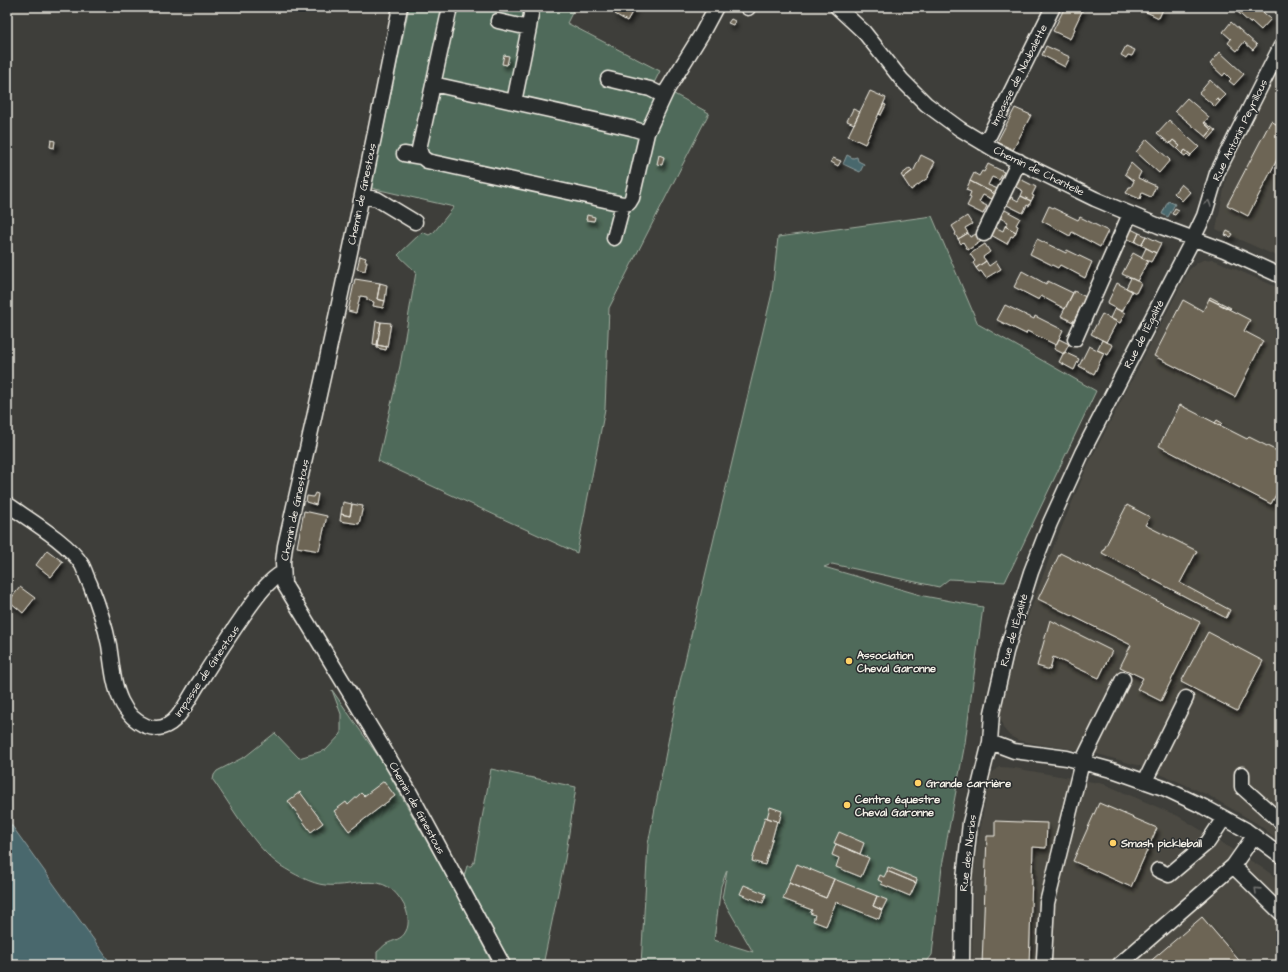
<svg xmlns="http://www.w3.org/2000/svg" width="1288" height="972" viewBox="0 0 1288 972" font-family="'Architects Daughter',sans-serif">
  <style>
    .built { fill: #4c4a42 }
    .green { fill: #506b5a; stroke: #a2aea1; fill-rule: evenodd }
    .water { fill: #4a676d; stroke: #8e9e9e }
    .building { fill: #6d6555; stroke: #f4f1e8; filter: url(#shadow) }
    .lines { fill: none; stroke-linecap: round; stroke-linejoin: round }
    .minor-casing { stroke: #f4f1e8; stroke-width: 17 }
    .minor { stroke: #2a2d2e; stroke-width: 14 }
    .oneway { stroke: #71726f }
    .poi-dot { fill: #ffd166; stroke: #2a2d2e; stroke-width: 1.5 }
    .labels { text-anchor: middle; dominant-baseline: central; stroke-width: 3; stroke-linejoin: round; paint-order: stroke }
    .street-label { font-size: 11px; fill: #f4f1e8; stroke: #2a2d2e }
    .poi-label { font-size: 11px; font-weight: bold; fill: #f4f1e8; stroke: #2a2d2e; text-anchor: start }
  </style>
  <defs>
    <filter id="shadow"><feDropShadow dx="2.5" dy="4.5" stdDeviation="2" flood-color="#0009"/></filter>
  </defs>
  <rect width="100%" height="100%" fill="#3e3e3a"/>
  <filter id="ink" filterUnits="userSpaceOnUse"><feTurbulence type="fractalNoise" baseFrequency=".025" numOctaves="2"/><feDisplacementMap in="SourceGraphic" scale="8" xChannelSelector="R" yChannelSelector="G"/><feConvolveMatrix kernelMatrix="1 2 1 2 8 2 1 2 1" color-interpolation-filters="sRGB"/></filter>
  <g filter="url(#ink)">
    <path class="built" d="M 1281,63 L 1281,258 L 1216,229 L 1228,170 Z
      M 1212,259 L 1281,289 L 1281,842 L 1258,824 L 1208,795 L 1175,780 L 1137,765 L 1094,753 L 1020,741 L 1010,736 L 1003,728 L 1000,714 L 1017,647 L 1055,543 L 1088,465 L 1189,270 L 1197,263 L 1203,260 Z
      M 999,767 L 1014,768 L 1104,784 L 1178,816 L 1264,869 L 1281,881 L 1281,965 L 972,965 L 973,876 L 983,813 L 991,774 Z"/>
    <path class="green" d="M 409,7 L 575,7 L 567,23 L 660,71 L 654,83 L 709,113 L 609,308 L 605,409 L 577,553 L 378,461 L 400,366 L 416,272 L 398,255 L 422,232 L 429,235 L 434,232 L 454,207 L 371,188 Z
      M 932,216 L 978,324 L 1096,391 L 1005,582 L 949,579 L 939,587 L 832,564 L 824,567 L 924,596 L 983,607 L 965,743 L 942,866 L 932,955 L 924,965 L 641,965 L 648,844 L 679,686 L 772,293 L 778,237 ZM 727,870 L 722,898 L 753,952 L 714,940 L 721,886 Z
      M 332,690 L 383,763 L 461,903 L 493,965 L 381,965 L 377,960 L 377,952 C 380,950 383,946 386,944 C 393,940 402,940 406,931 C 410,924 408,912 404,905 C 384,868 357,888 325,885 C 312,884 292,873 281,866 C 254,847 232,807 213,780 L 214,775 L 217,771 L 246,756 L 275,733 L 299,758 L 326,750 L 341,734 L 341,714 Z
      M 491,769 L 576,787 L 565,859 L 543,965 L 512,965 L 464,876 L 467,866 L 471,866 L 474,862 Z"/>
    <path class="water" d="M 847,155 L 853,158 L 857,157 L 858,161 L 864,164 L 860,172 L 843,164 Z
      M 1168,201 L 1175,204 L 1168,217 L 1162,214 Z
      M 7,819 L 112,965 L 7,965 Z"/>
    <path class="building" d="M 613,7 L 635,7 L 627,21 L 615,14 L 617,9 Z
      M 1065,7 L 1084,7 L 1074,28 L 1075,29 L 1070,39 L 1053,31 Z
      M 1147,7 L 1164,7 L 1159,18 L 1144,11 Z
      M 1232,7 L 1257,7 L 1271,19 L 1261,30 L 1251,21 L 1250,23 Z
      M 731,19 L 735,21 L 733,25 L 728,23 Z
      M 1231,22 L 1257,45 L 1253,50 L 1244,42 L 1237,51 L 1228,43 L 1231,39 L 1223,32 Z
      M 1046,46 L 1070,57 L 1065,67 L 1042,55 Z
      M 1126,46 L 1135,50 L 1132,56 L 1128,55 L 1126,58 L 1121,55 Z
      M 1220,52 L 1244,74 L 1234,85 L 1229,81 L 1231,79 L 1225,73 L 1223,76 L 1210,64 Z
      M 504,55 L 509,56 L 507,65 L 502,64 Z
      M 1210,80 L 1226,95 L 1220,101 L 1217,99 L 1212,104 L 1199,93 Z
      M 870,91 L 886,98 L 865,144 L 848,136 Z
      M 1187,98 L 1209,117 L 1204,123 L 1212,130 L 1206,137 L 1175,111 Z
      M 1217,99 L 1220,101 L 1215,107 L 1212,104 Z
      M 884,104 L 886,105 L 881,115 L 879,114 Z
      M 1015,108 L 1031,115 L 1013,150 L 997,142 Z
      M 853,109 L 860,112 L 854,124 L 847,121 Z
      M 1169,120 L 1199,147 L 1191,155 L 1185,150 L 1182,154 L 1177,149 L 1180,146 L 1173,140 L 1170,144 L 1157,133 Z
      M 1271,121 L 1281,127 L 1281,152 L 1248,216 L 1227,205 Z
      M 1205,122 L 1216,131 L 1208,140 L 1206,137 L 1212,130 L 1204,123 Z
      M 1147,139 L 1170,160 L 1159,173 L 1136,152 Z
      M 51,140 L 55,141 L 54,148 L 50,147 Z
      M 1173,140 L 1180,146 L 1177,149 L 1170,143 Z
      M 1185,150 L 1191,155 L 1190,157 L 1187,154 L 1185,156 L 1182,154 Z
      M 659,155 L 664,157 L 662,165 L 657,164 Z
      M 921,155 L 935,162 L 928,176 L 929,177 L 911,190 L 903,178 L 914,170 Z
      M 833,158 L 841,161 L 838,166 L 831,162 Z
      M 1131,163 L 1141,172 L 1138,178 L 1156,186 L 1151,197 L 1142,193 L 1140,199 L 1126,193 L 1129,187 L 1131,187 L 1134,181 L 1125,174 Z
      M 988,164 L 1004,172 L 999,180 L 992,177 L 988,185 L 998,189 L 995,194 L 970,181 L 974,173 L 979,176 L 982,171 L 984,172 Z
      M 910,168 L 912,171 L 903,178 L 901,175 Z
      M 1020,179 L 1036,187 L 1032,195 L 1034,196 L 1031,201 L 1021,196 L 1023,191 L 1016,187 Z
      M 970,181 L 995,194 L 992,199 L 983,195 L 979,202 L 987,206 L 983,214 L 967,206 L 971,198 L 969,197 L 971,192 L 966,190 Z
      M 1181,184 L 1190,192 L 1182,201 L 1174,193 Z
      M 1021,196 L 1031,201 L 1029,206 L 1027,205 L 1023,213 L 1007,205 L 1011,197 L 1018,201 Z
      M 1049,206 L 1078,220 L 1080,217 L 1108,231 L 1100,247 L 1072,232 L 1070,236 L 1042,221 Z
      M 1175,208 L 1179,210 L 1175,215 L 1172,214 Z
      M 1005,210 L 1020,218 L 1016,225 L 1018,226 L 1016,232 L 1005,226 L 1008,222 L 1000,218 Z
      M 587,215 L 595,217 L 594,221 L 586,220 Z
      M 967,216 L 972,224 L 965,228 L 968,233 L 958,239 L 955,234 L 956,233 L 952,226 Z
      M 1005,226 L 1016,232 L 1013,237 L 1011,236 L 1007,244 L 991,235 L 995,227 L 1003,231 Z
      M 1131,229 L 1139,233 L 1135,242 L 1126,238 Z
      M 1227,231 L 1233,234 L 1231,237 L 1225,235 Z
      M 968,233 L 970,237 L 978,233 L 983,240 L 968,250 L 963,242 L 961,244 L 958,239 Z
      M 1139,233 L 1146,236 L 1141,245 L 1135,242 Z
      M 1146,236 L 1161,243 L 1156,253 L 1141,245 Z
      M 1037,239 L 1066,253 L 1067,250 L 1092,262 L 1085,278 L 1060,265 L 1058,268 L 1030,254 Z
      M 985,244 L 990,252 L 983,257 L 986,261 L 976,268 L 973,263 L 975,261 L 970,254 Z
      M 1146,248 L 1156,253 L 1151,262 L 1141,258 Z
      M 1133,253 L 1148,261 L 1137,281 L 1122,274 Z
      M 360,256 L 366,258 L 365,261 L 367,261 L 365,271 L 357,269 Z
      M 986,261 L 989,266 L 996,261 L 1001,269 L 986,278 L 981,271 L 979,272 L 976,268 Z
      M 1022,271 L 1046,284 L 1048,281 L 1073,293 L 1065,309 L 1041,296 L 1039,300 L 1014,287 Z
      M 1131,278 L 1141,283 L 1136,293 L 1126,288 Z
      M 355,279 L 380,283 L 377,299 L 385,301 L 383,308 L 373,306 L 374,302 L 367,300 L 367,297 L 360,296 L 356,313 L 348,311 Z
      M 380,283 L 387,285 L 385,301 L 377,299 Z
      M 1117,283 L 1132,291 L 1122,312 L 1107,304 Z
      M 1074,291 L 1086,297 L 1073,322 L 1061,316 Z
      M 1210,297 L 1231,308 L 1230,309 L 1209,299 Z
      M 1209,299 L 1250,320 L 1244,331 L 1263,341 L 1235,397 L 1154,356 L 1183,300 L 1203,311 Z
      M 1005,305 L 1034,319 L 1035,316 L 1063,330 L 1056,345 L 1027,331 L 1026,334 L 997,320 Z
      M 1115,308 L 1125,313 L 1120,323 L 1110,318 Z
      M 1102,314 L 1117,322 L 1106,342 L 1091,334 Z
      M 376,321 L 381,322 L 377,345 L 373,344 Z
      M 381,322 L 391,323 L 387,347 L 377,345 Z
      M 1059,339 L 1069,344 L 1064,354 L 1054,349 Z
      M 1102,340 L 1113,345 L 1108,355 L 1097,350 Z
      M 377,345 L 387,347 L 386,350 L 377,348 Z
      M 1089,346 L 1104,353 L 1094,374 L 1079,366 Z
      M 1064,352 L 1079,359 L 1074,370 L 1059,362 Z
      M 1180,405 L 1247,439 L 1249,437 L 1281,453 L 1281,485 L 1271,504 L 1159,446 Z
      M 1217,420 L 1222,423 L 1220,425 L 1215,423 Z
      M 315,493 L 318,494 L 316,505 L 306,502 L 307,496 L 313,497 Z
      M 343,502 L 352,504 L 350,516 L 341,514 Z
      M 352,504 L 363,506 L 359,524 L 340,521 L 341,514 L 350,516 Z
      M 1127,505 L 1150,517 L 1145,525 L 1197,551 L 1180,583 L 1230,610 L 1226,618 L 1102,553 Z
      M 304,511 L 327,516 L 319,551 L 297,547 Z
      M 47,550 L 63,562 L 51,577 L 36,565 Z
      M 1060,553 L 1200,622 L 1161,701 L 1137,689 L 1143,678 L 1120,667 L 1131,645 L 1038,599 Z
      M 20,587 L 35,598 L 23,613 L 9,601 Z
      M 1050,620 L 1112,651 L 1099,678 L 1053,657 L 1050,670 L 1037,666 Z
      M 1208,632 L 1263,661 L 1237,711 L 1181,682 Z
      M 384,781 L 395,796 L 349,831 L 334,811 L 346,802 L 348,805 L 361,793 L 364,796 Z
      M 300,792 L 323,823 L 311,832 L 288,801 Z
      M 1099,803 L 1157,828 L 1131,887 L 1073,861 Z
      M 770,807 L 782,811 L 779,822 L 767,818 Z
      M 765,817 L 777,821 L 765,865 L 752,861 Z
      M 995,821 L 1047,823 L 1046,848 L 1033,847 L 1029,965 L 982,965 L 987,836 L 995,836 Z
      M 839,832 L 864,843 L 860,854 L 834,843 Z
      M 836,844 L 869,858 L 861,877 L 836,867 L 839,858 L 832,855 Z
      M 797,864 L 834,879 L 826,898 L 789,883 Z
      M 888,867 L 917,879 L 916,883 L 887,871 Z
      M 887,871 L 916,883 L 910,896 L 881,884 L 882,882 L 878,880 L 880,875 L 884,877 Z
      M 834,879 L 877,896 L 873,906 L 882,910 L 879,919 L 836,902 L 826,926 L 813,921 L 815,915 L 810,913 L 812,910 L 783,899 L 789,883 L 826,898 Z
      M 744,885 L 766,894 L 763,903 L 740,894 Z
      M 877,896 L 887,900 L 882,910 L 873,906 Z
      M 1202,917 L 1243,965 L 1146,965 Z"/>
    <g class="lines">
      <defs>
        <path id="minor" d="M 400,7 C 365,187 326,367 285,546 L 283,562 L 284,584 L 409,791 L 503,965
          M 450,7 L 419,149 L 422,157 L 427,161 L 623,204 L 629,203 L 632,198 L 647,133 L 667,90 L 701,35 L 716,7
          M 747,7 L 748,8
          M 837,7 L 864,32 L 902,80 L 926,104 L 960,129 L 995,150 L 1095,199 L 1159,226 L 1224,250 L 1281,276
          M 498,21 L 529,28
          M 1281,46 L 1217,173 L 1204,216 L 1193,239 L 1082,453 L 1050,523 L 1031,572 L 1006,652 L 992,713 L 990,742 L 1014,751 L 1067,758 L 1115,771 L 1166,789 L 1204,807 L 1246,830 L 1281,856
          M 608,79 L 650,89 L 664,96
          M 433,84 L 631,128 L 647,133
          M 514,102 L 529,28 L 532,7
          M 983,143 L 990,134 L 1053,7
          M 404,154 L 422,157
          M 362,196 L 377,199 L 415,222
          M 984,234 L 1019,161
          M 614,238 L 623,204
          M 1075,339 L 1130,214
          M 7,504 C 28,519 69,543 82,565 C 85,571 87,578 90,584 C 98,604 105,624 109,645 C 112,664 113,684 121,701 C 132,724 159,740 178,716 C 187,705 193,691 201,680 C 216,656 232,632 248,609 C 258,595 268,581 283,572
          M 1242,774 L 1242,787 L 1281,822
          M 1145,781 L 1186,698
          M 1233,866 L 1281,913
          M 1158,870 L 1169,875 L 1208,842 L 1224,818
          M 1044,959 L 1047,903 L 1082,762 L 1123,679
          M 962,965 L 963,888 L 970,823 L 990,742
          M 1119,965 L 1233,866 L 1254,836"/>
      </defs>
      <use href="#minor" class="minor-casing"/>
      <use href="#minor" class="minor"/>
    </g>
    <defs><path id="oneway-chevron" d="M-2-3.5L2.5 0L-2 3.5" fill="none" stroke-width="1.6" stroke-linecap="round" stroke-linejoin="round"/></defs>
    <g class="oneway">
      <use href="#oneway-chevron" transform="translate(1208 203) rotate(-73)"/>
      <use href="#oneway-chevron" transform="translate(1257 890) rotate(-136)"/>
    </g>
  </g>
  <g class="poi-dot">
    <circle cx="849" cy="661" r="4"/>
    <circle cx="918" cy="783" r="4"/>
    <circle cx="847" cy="805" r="4"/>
    <circle cx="1113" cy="843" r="4"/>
  </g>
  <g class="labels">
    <g class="street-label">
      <text transform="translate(1019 75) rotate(-63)">Impasse de Naubalette</text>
      <text transform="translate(1240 130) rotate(-64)">Rue Antonin Peyrillous</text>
      <text transform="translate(1039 171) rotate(26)">Chemin de Chantelle</text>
      <text transform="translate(362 194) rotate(-78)">Chemin de Ginestous</text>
      <text transform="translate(1144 334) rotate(-63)">Rue de l'Égalité</text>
      <text transform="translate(295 510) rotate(-78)">Chemin de Ginestous</text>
      <text transform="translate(1014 630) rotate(-74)">Rue de l'Égalité</text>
      <text transform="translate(207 671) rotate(-56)">Impasse de Ginestous</text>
      <text transform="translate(417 808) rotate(61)">Chemin de Ginestous</text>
      <text transform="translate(968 853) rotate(-83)">Rue des Norias</text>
    </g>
    <g class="poi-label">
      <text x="857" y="655">Association<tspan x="857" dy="13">Cheval Garonne</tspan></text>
      <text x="926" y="783">Grande carrière</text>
      <text x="855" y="799">Centre équestre<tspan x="855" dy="13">Cheval Garonne</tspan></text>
      <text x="1121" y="843">Smash pickleball</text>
    </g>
  </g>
  <rect width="1288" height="972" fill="none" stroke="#2a2d2e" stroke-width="24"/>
  <rect x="12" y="12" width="1264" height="948" fill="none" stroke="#f4f1e8" stroke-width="1.5" filter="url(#ink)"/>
</svg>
